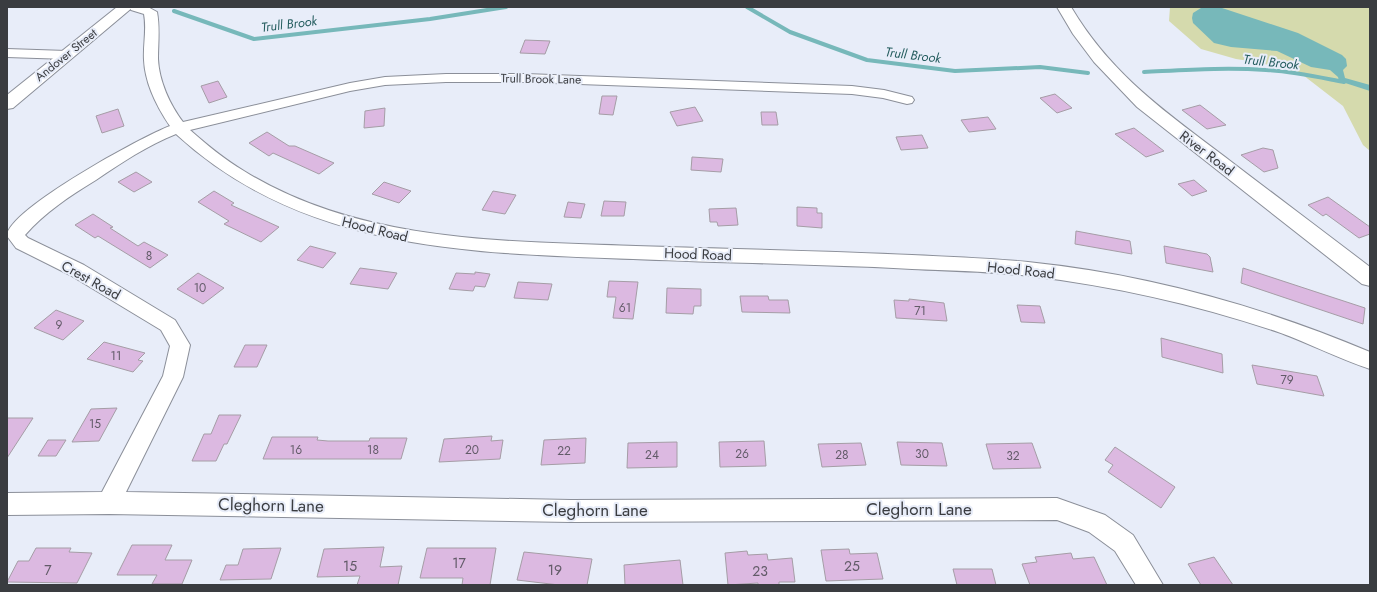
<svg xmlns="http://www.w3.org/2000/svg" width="1377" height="592" viewBox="0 0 1377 592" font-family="Jost,sans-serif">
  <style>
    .green { fill: #d5daad }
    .water { fill: #77b8ba }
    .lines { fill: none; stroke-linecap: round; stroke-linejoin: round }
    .stream { stroke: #77b8ba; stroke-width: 4 }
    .building { fill: #dcb9e1; stroke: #a59da6 }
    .minor-casing { stroke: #8b8f99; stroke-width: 2 }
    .secondary-casing { stroke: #8b8f99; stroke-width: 2 }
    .minor { fill: #fff; fill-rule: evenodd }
    .secondary { fill: #fff; fill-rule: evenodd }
    .labels { text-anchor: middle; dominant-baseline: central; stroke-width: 4; stroke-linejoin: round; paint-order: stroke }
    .far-street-label { font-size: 12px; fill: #3a3c40; stroke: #e8edf9 }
    .number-label { font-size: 12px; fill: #625b68 }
    .far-water-label { font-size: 13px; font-style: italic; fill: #245c5e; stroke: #e8edf9 }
    .street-label { font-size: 14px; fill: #3a3c40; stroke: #e8edf9 }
    .near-number-label { font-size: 14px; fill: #625b68 }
    .near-street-label { font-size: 17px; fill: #3a3c40; stroke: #e8edf9 }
  </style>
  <rect width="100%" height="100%" fill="#e8edf9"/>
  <path class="green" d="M 1170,7 L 1370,7 L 1370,151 L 1363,145 L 1343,106 L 1299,72 L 1256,62 L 1236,59 L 1201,49 L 1169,21 Z"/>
  <path class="water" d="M 1219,7 L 1298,33 L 1342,55 L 1346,59 L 1347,66 L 1343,70 L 1345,78 L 1370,85 L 1370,91 L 1339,81 L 1338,77 L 1330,70 L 1311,67 L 1277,51 L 1231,47 L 1214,43 L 1193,23 L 1192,18 L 1193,13 L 1201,8 Z"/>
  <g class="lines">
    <path class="stream" d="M 747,7 L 790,32 L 867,60 L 955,71 L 1040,67 L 1088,73
      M 174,11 L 254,39 L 430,19 L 506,7
      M 1144,72 C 1185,70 1225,67 1266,70 C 1292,71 1318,77 1344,82"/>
  </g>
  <path class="building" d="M 525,40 L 550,41 L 545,54 L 520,53 Z
    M 218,81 L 227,97 L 209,103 L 201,86 Z
    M 1055,94 L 1072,108 L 1057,113 L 1040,98 Z
    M 602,96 L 617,96 L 613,115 L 599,114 Z
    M 1200,105 L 1226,125 L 1207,129 L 1182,110 Z
    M 695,107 L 703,121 L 677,126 L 670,112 Z
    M 385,108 L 384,126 L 364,128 L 365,111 Z
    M 118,109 L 124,126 L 102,133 L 96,116 Z
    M 761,112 L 776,112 L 778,125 L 762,125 Z
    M 988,117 L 996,129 L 969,132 L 961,120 Z
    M 1134,128 L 1164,151 L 1146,157 L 1115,134 Z
    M 267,132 L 289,146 L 295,146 L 334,163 L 319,174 L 273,153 L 269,156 L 249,143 Z
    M 922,135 L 928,148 L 901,150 L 896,137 Z
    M 1263,148 L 1273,150 L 1278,168 L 1264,172 L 1241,155 Z
    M 692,157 L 723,159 L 721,172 L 691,170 Z
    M 136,172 L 152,182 L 134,192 L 118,182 Z
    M 1194,180 L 1207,191 L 1192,196 L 1178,184 Z
    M 384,182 L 411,191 L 399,203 L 372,194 Z
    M 214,191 L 234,203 L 231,205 L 279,227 L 261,242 L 224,224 L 229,221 L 198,202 Z
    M 493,191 L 516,195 L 505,214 L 482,210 Z
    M 1328,197 L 1370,227 L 1370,234 L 1359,238 L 1326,214 L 1323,216 L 1308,205 Z
    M 604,201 L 626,202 L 624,216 L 601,216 Z
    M 568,202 L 585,204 L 581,218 L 564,217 Z
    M 797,207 L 817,208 L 817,213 L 822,213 L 822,228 L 797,226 Z
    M 736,208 L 738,225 L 718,226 L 717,222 L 710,222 L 709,209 Z
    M 93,214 L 113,227 L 110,228 L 138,246 L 144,242 L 168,255 L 150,268 L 98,236 L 95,238 L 75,225 Z
    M 1076,231 L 1130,241 L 1132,254 L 1075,244 Z
    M 310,246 L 336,253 L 323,268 L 297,260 Z
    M 1164,246 L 1207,254 L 1210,257 L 1213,272 L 1166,263 Z
    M 360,268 L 397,273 L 388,289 L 350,284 Z
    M 1243,268 L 1365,308 L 1363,324 L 1241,283 Z
    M 475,272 L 490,274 L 485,287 L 475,286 L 473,291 L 449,289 L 456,273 L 475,274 Z
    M 198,273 L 224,288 L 203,304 L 177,289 Z
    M 609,281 L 638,282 L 633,319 L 613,318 L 616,297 L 607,297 Z
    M 518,282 L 552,284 L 548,300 L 514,298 Z
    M 667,288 L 701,289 L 701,306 L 694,306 L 693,314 L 666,313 Z
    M 740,296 L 768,296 L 769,300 L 788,300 L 790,313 L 742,312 Z
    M 909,299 L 944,303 L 947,321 L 896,318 L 894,300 L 909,301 Z
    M 1017,305 L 1040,306 L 1045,323 L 1021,322 Z
    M 56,310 L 84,321 L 63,340 L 34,328 Z
    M 1161,338 L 1222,354 L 1223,373 L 1162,357 Z
    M 104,342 L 145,353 L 138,360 L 143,361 L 133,372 L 87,359 Z
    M 245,345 L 267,345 L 257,367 L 234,367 Z
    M 1252,365 L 1317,376 L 1324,396 L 1257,384 Z
    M 117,408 L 99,441 L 72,442 L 91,409 Z
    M 219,415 L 241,415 L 227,444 L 224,444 L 216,461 L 192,461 L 204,434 L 211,434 Z
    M 7,418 L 33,418 L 7,458 Z
    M 492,436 L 491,441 L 503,440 L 500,459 L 439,462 L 444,439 Z
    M 272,437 L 318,437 L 317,440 L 328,441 L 369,441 L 370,438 L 407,438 L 401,459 L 263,459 Z
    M 586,438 L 585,463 L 541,465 L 544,440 Z
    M 48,440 L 66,440 L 56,456 L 38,456 Z
    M 764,441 L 766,466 L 720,467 L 719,442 Z
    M 677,442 L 677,467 L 627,468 L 628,443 Z
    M 897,442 L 942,443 L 947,466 L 901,465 Z
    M 861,443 L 866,465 L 822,467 L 818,444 Z
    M 1032,443 L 1041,468 L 993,469 L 986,444 Z
    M 1115,447 L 1175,487 L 1161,508 L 1108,472 L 1113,465 L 1105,460 Z
    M 132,545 L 172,545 L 165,560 L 192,560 L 182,584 L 152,584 L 157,575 L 117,575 Z
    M 384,547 L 380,567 L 402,566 L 398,585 L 357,585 L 360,576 L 317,577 L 324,549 Z
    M 36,548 L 71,548 L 69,552 L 92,553 L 77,583 L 7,582 L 18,561 L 29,561 Z
    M 281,548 L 271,579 L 220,580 L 226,565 L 238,565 L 243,549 Z
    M 427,548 L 496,548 L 490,585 L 462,585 L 463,578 L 420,578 Z
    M 849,549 L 850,554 L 877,553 L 883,579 L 826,581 L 821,550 Z
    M 747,551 L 748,555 L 767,554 L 768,560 L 792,558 L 795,582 L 779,582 L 779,585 L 758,585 L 758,583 L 728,585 L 725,553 Z
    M 524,552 L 592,559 L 587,585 L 559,585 L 517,580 Z
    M 1071,553 L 1073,559 L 1094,557 L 1107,585 L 1030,585 L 1022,564 L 1037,562 L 1035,557 Z
    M 1214,557 L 1233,585 L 1201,585 L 1188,564 Z
    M 680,560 L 683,585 L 625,585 L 624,565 Z
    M 953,569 L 992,569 L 996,585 L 957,585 Z"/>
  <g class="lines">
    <defs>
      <path id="minor" d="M 130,7 L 148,7 L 157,12 C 160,28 158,43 158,59 C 159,81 170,105 183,122 L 350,83 L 385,77 L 446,74 L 525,74 L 852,86 L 884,90 L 912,97 L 914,100 L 912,103 L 907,104 L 883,98 L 852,94 L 525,82 L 446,82 L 385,85 L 350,91 L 190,130 C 207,145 224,159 244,171 C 360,243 504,241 636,246 C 728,249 820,251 912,255 C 950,257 989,258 1028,262 C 1146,274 1261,306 1370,352 L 1370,369 C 1339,359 1309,343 1278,332 C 1198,305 1114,286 1030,276 C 991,271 951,271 912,269 C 819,264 726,263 633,259 C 470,253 303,251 176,134 C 148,145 121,163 96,180 C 70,196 45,212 25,235 L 28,238 L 84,265 L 175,320 L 190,345 L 183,377 L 126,492 L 571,500 L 1057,498 L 1105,515 L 1133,535 L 1163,585 L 1136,585 L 1115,551 L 1089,532 L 1057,520 L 571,522 L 109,514 L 7,515 L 7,493 L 102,492 L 163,376 L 170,346 L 161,330 L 70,275 L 16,248 L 7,236 C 7,210 143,136 170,126 C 157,107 145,83 144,60 C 143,45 147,30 144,14 L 131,10 Z
        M 7,49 L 67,51 L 72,52 L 74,55 L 72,58 L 67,59 L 7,57 Z"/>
      <path id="secondary" d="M 117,7 L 133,7 L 13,108 L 7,109 L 7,95 Z
        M 1057,7 L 1071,7 C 1112,76 1167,113 1229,160 C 1276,196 1323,231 1370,267 L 1370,286 L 1362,284 L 1137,107 L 1094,62 L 1073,34 Z"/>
    </defs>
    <use href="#minor" class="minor-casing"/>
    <use href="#secondary" class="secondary-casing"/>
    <use href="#minor" class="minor"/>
    <use href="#secondary" class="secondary"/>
  </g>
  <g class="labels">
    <g class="far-street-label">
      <text transform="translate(66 55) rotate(-39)">Andover Street</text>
      <text transform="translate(541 79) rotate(1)">Trull Brook Lane</text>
    </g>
    <g class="number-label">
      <text x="149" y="256">8</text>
      <text x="200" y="288">10</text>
      <text x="625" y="308">61</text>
      <text x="920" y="311">71</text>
      <text x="59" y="325">9</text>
      <text x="116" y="356">11</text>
      <text x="1287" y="380">79</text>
      <text x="95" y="424">15</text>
      <text x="296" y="450">16</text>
      <text x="373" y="450">18</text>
      <text x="472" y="450">20</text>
      <text x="564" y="451">22</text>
      <text x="742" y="454">26</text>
      <text x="922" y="454">30</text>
      <text x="652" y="455">24</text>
      <text x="842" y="455">28</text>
      <text x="1013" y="456">32</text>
    </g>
    <g class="far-water-label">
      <text transform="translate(289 24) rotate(-7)">Trull Brook</text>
      <text transform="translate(913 55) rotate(7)">Trull Brook</text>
      <text transform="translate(1271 62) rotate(6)">Trull Brook</text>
    </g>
    <g class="street-label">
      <text transform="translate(1207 153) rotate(37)">River Road</text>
      <text transform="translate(375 229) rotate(14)">Hood Road</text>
      <text transform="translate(698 254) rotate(2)">Hood Road</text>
      <text transform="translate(1021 270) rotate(6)">Hood Road</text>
      <text transform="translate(91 280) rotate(29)">Crest Road</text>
    </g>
    <g class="near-number-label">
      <text x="459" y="563">17</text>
      <text x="350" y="566">15</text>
      <text x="852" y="566">25</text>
      <text x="48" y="570">7</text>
      <text x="555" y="570">19</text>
      <text x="760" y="571">23</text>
    </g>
    <g class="near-street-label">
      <text transform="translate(271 505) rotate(1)">Cleghorn Lane</text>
      <text x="919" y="509">Cleghorn Lane</text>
      <text x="595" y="510">Cleghorn Lane</text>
    </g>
  </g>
  <rect width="1377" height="592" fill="none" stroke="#3a3c40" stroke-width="16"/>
</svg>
